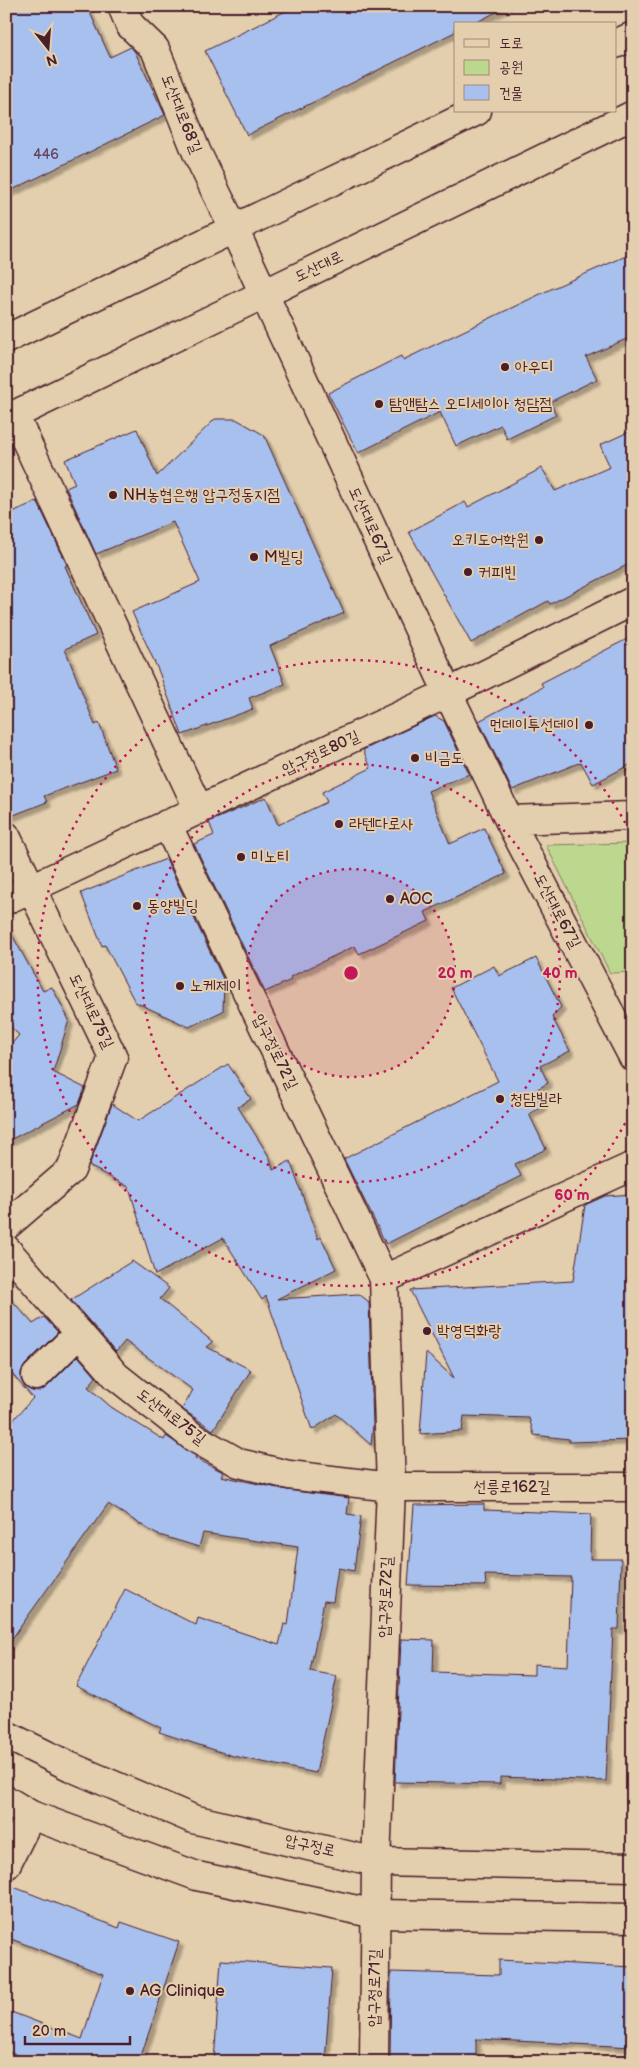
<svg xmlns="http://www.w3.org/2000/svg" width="639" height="2068" viewBox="0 0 639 2068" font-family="'Balsamiq Sans','Poor Story',sans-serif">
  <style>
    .green { fill: #bcd88f; stroke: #837c5d }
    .building { fill: #a8c0ee; stroke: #4a1f2b; filter: url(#shadow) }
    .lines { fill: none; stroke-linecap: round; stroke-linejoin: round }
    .minor-casing { stroke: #4a1f2b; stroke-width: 31 }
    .major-casing { stroke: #4a1f2b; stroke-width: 31 }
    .minor { stroke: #e3cead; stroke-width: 28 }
    .major { stroke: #e3cead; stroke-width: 28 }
    .ring { fill: none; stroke: #c2185b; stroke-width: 2.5; stroke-dasharray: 2.5 5 }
    .poi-dot { fill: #4a1f2b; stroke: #e3cead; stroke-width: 2 }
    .labels { text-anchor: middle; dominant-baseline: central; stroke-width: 4; stroke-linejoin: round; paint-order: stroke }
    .number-label { font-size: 14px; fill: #62475c }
    .street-label { font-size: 16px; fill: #4a1f2b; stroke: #e3cead }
    .poi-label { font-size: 16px; fill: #4a1f2b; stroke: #e3cead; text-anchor: start }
    .centre { fill: #c2185b; stroke: #e3cead; stroke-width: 2.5 }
    .ring-label { font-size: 15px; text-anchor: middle; font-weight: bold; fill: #c2185b; stroke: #e3cead; stroke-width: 4; stroke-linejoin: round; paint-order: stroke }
  </style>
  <defs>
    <filter id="shadow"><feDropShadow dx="4.5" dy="4.5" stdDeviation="1" flood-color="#0004"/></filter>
  </defs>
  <rect width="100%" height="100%" fill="#e3cead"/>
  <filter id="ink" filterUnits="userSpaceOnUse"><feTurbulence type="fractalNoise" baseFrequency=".02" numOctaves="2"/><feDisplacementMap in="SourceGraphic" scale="10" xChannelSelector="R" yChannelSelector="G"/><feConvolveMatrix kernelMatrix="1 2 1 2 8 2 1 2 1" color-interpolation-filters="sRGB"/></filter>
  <g filter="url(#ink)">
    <path class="green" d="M 633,843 L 633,972 L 610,973 L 546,845 Z"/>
    <path class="building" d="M 18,6 L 87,6 L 110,57 L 131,47 L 135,52 L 165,115 L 6,193 L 6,12 Z
      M 296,6 L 508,6 L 473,24 L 455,24 L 455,32 L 247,135 L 205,51 Z
      M 633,253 L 633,336 L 586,357 L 597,379 L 550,402 L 556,415 L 507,439 L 501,425 L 456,446 L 440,412 L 358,453 L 328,393 L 401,356 L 403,360 L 553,288 Z
      M 215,419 L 236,419 L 264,435 L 344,613 L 270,646 L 285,684 L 249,698 L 253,709 L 182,735 L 159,672 L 132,612 L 200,582 L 173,522 L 96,554 L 66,488 L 75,484 L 65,460 L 137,429 L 157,476 Z
      M 633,430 L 633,562 L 550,604 L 548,601 L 471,643 L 409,532 L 465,502 L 468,507 L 542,468 L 555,491 L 610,467 L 600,445 Z
      M 37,501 L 67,565 L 65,566 L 96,635 L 65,649 L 95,725 L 99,723 L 116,769 L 44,796 L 47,802 L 6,818 L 6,515 Z
      M 633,636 L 633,763 L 593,784 L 581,762 L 512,790 L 479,721 L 543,687 L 541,683 Z
      M 435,716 L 444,721 L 469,774 L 428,791 L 450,844 L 484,828 L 506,874 L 425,912 L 429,921 L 359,954 L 355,946 L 290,977 L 291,980 L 265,992 L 194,844 L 214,835 L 209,822 L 266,797 L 278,825 L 327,802 L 322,792 L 371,768 L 363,750 Z
      M 166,859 L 224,981 L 223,1011 L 189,1027 L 135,1002 L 105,945 L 102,946 L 81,893 Z
      M 6,924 L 43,991 L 52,987 L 69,1020 L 53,1072 L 85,1088 L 79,1104 L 6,1142 L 6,1051 L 19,1035 L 6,1022 Z
      M 536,958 L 561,1007 L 552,1017 L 570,1051 L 540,1066 L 548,1083 L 534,1091 L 542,1107 L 529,1114 L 546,1149 L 515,1164 L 521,1176 L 386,1244 L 344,1159 L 498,1081 L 451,988 L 494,966 L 499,976 Z
      M 228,1064 L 251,1099 L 238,1107 L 270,1158 L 273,1170 L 290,1161 L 318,1239 L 321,1237 L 336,1269 L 277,1299 L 359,1294 L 369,1302 L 373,1425 L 371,1445 L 336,1414 L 312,1430 L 266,1296 L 262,1300 L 223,1238 L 155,1275 L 129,1187 L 89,1166 L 112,1104 L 138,1121 Z
      M 633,1194 L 633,1440 L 569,1442 L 569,1439 L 534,1435 L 529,1418 L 464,1416 L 462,1431 L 420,1434 L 426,1353 L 454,1378 L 410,1290 L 573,1281 L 585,1205 L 605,1196 Z
      M 132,1261 L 169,1288 L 160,1299 L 213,1342 L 207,1347 L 251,1370 L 213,1430 L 182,1409 L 193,1390 L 125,1341 L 116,1352 L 71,1300 Z
      M 6,1294 L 33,1324 L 44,1317 L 58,1332 L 25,1365 L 21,1372 L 21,1380 L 25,1387 L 32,1391 L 40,1391 L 47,1387 L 78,1356 L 96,1377 L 88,1387 L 111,1407 L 164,1440 L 166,1436 L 196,1456 L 195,1458 L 223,1472 L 221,1476 L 287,1490 L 349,1498 L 347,1514 L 361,1516 L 354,1571 L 338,1568 L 333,1602 L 324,1601 L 310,1671 L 337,1676 L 316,1773 L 233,1756 L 159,1732 L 161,1728 L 76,1686 L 125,1589 L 196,1625 L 198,1618 L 279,1645 L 284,1624 L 288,1625 L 298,1547 L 203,1533 L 199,1547 L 156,1534 L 108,1504 L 6,1647 L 6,1428 L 33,1398 L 6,1367 Z
      M 484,1504 L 484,1510 L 591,1514 L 590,1559 L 621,1559 L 619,1629 L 613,1629 L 606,1781 L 500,1777 L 500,1784 L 395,1782 L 401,1639 L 434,1640 L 433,1672 L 534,1675 L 534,1664 L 568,1666 L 571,1577 L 485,1575 L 486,1586 L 408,1585 L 414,1505 Z
      M 6,1884 L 119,1928 L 121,1922 L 179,1942 L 139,2062 L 36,2062 L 6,2051 L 6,2010 L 82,2039 L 103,1974 L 6,1937 Z
      M 221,1960 L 332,1968 L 325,2062 L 214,2062 Z
      M 499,1960 L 633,1967 L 633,2047 L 476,2039 L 476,2062 L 390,2062 L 391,1972 L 499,1975 Z"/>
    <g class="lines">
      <defs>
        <path id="minor" d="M 122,6 L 130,25 L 155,49 L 197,153 L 234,229 L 448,693 L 509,820 L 633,1057
          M 14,415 L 199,810
          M 509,820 L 633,816
          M 167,824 L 384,1279 L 391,1487 L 376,1862 L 374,2062
          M 6,836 L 113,1057 L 71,1170 L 6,1226
          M 6,900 L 448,693 L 633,601
          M 6,1249 L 116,1376 L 193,1437 L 239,1463 L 289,1475 L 391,1487 L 633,1487
          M 384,1279 L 633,1166
          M 36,1376 L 79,1333
          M 6,1865 L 31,1815"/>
        <path id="major" d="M 615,44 L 633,36
          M 6,339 L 477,111
          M 6,419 L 633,115
          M 6,1735 L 71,1767 L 193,1819 L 376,1862 L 633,1867
          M 6,1800 L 31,1815 L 197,1876 L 376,1914 L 633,1918"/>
      </defs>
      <use href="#minor" class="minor-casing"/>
      <use href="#major" class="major-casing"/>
      <use href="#minor" class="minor"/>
      <use href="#major" class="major"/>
    </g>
  </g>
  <circle cx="351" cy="973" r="104" fill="#c2185b" fill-opacity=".12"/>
  <g class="ring">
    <circle cx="351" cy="973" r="104"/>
    <circle cx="351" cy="973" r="209"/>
    <path d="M632 1110A313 313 0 1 1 632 836"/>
  </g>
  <g class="poi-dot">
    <circle cx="505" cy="367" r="5"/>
    <circle cx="379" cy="404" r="5"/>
    <circle cx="113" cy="495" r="5"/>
    <circle cx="539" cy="540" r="5"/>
    <circle cx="254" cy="557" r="5"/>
    <circle cx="468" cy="572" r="5"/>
    <circle cx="589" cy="725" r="5"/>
    <circle cx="415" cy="758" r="5"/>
    <circle cx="339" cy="824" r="5"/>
    <circle cx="241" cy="857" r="5"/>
    <circle cx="390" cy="899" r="5"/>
    <circle cx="137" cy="906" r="5"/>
    <circle cx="180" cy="986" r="5"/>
    <circle cx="500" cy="1099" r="5"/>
    <circle cx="427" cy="1331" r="5"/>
    <circle cx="130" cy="1991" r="5"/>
  </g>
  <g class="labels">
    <g class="number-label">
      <text x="46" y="154">446</text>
    </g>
    <g class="street-label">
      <text transform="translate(181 114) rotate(68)">도산대로68길</text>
      <text transform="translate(319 267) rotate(-26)">도산대로</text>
      <text transform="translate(370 525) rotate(65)">도산대로67길</text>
      <text transform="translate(321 753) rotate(-25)">압구정로80길</text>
      <text transform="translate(557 911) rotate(62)">도산대로67길</text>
      <text transform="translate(91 1011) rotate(64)">도산대로75길</text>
      <text transform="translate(275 1052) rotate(64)">압구정로72길</text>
      <text transform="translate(171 1417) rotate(37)">도산대로75길</text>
      <text x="512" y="1487">선릉로162길</text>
      <text transform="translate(386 1597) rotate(-88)">압구정로72길</text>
      <text transform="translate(310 1846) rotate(13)">압구정로</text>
      <text transform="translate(375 1988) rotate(-89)">압구정로71길</text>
    </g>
    <g class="poi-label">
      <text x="515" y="367">아우디</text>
      <text x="389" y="404">탐앤탐스 오디세이아 청담점</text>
      <text x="123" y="495">NH농협은행 압구정동지점</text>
      <text x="529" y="540" text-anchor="end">오키도어학원</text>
      <text x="264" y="557">M빌딩</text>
      <text x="478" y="572">커피빈</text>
      <text x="579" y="725" text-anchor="end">먼데이투선데이</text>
      <text x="425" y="758">비금도</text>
      <text x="349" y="824">라텐다로사</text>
      <text x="251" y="857">미노티</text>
      <text x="400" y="899">AOC</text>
      <text x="147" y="906">동양빌딩</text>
      <text x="190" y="986">노케제이</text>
      <text x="510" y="1099">청담빌라</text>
      <text x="437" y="1331">박영덕화랑</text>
      <text x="140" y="1991">AG Clinique</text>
    </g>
  </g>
  <circle cx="351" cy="973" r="8" class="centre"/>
  <g class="ring-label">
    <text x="455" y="978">20 m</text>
    <text x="560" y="978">40 m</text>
    <text x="572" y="1200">60 m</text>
  </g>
  <rect width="639" height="2068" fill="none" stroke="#e3cead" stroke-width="25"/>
  <rect x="12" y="12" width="614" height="2043" fill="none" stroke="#4a1f2b" stroke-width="2" filter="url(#ink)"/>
  <rect x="454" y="22" width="162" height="90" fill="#e3cead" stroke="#a68879"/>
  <rect x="464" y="39" width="25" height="8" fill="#e3cead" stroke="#a68879"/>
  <text x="499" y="48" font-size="15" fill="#4a1f2b">도로</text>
  <rect x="464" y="60" width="25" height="15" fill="#bcd88f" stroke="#a68879"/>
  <text x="499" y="72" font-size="15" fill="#4a1f2b">공원</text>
  <rect x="464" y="85" width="25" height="15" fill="#a8c0ee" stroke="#a68879"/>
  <text x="499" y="98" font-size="15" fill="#4a1f2b">건물</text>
  <g transform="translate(48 48) rotate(163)" stroke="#e3cead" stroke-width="4" paint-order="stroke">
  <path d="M0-4L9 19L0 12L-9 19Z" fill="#4a1f2b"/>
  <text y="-8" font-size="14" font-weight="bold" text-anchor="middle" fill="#4a1f2b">N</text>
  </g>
  <path d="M25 2036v8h105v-8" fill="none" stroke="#4a1f2b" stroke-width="2.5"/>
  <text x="32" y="2036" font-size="15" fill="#4a1f2b" stroke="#e3cead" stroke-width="4" paint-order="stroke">20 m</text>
</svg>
